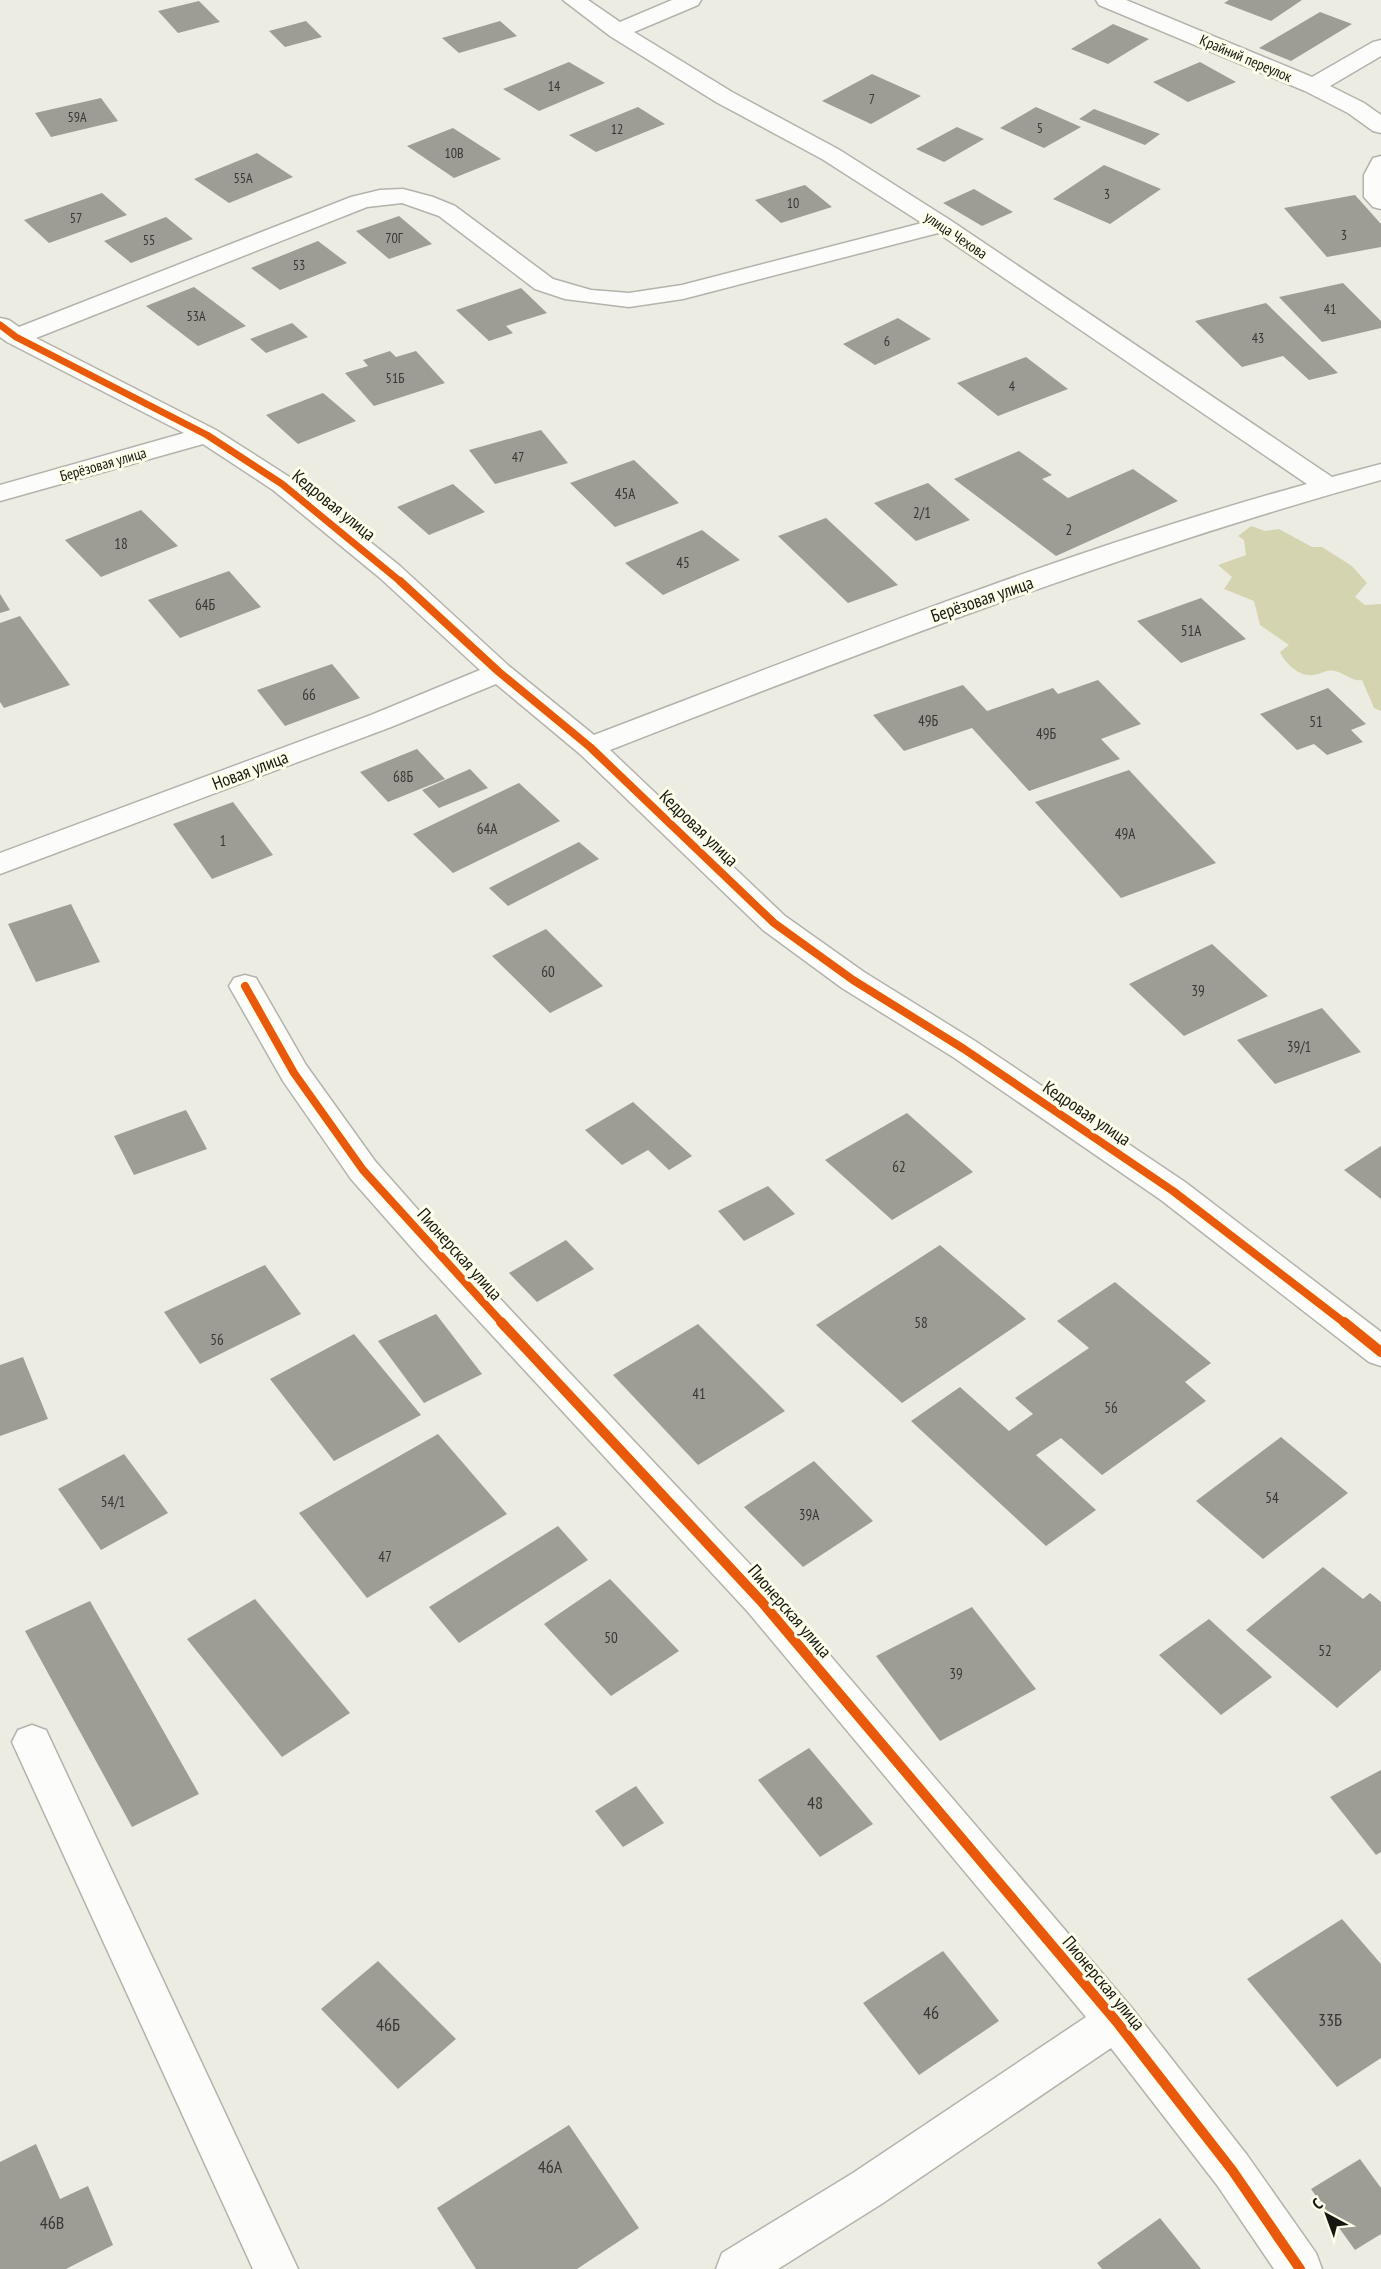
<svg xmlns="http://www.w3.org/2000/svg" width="1381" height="2269" viewBox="0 0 1381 2269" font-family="'PT Sans Narrow',sans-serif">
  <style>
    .green { fill: #d5d4b1 }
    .building { fill: #9d9d96 }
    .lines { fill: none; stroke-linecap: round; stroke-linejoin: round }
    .minor-casing { stroke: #b3b3ac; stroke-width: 3 }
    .minor { fill: #fcfcfb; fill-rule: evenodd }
    .cycleway-far2-casing { stroke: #fefeeb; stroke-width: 10 }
    .cycleway-far1-casing { stroke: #fefeeb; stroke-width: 12 }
    .cycleway-casing { stroke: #fefeeb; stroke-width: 14 }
    .cycleway-far2 { stroke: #e8590c; stroke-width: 7 }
    .cycleway-far1 { stroke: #e8590c; stroke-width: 8 }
    .cycleway { stroke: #e8590c; stroke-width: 10 }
    .labels { text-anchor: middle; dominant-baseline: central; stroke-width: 6; stroke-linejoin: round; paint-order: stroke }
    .far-number-label { font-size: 14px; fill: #383832 }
    .far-street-label { font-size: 15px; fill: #171610; stroke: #fefeeb }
    .number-label { font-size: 15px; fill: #383832 }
    .street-label { font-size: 18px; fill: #171610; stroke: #fefeeb }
    .near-number-label { font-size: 18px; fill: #383832 }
  </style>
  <rect width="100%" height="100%" fill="#ecece2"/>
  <path class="green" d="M 1251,526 L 1265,531 L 1279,529 L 1312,547 L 1322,547 L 1352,566 L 1367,583 L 1355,597 L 1365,605 L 1381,604 L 1381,711 L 1374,708 L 1362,680 C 1352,682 1345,673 1335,671 C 1326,669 1322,674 1313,675 C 1299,677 1285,663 1280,652 L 1289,645 L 1260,625 L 1254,601 L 1224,589 L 1232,577 L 1218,565 L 1246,555 L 1244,540 L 1238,536 Z"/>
  <path class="building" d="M 1229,0 L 1302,0 L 1271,21 L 1224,3 Z
    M 199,1 L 220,22 L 178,33 L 158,11 Z
    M 1320,12 L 1352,24 L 1291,61 L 1259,48 Z
    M 306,21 L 322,37 L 285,47 L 269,31 Z
    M 500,21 L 517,36 L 459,53 L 442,38 Z
    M 1113,24 L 1149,39 L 1108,64 L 1071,49 Z
    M 569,62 L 605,83 L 539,111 L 503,89 Z
    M 1200,62 L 1236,82 L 1188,102 L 1153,82 Z
    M 872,74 L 921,96 L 871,124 L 822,101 Z
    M 101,98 L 118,121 L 51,137 L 35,113 Z
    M 638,107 L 665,124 L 596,152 L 569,135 Z
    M 1036,107 L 1081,127 L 1044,148 L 1000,128 Z
    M 1094,109 L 1160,134 L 1145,145 L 1079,119 Z
    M 957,127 L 984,139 L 944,162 L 916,149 Z
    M 453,128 L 501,159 L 454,178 L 407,146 Z
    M 257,153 L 293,177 L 229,203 L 194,179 Z
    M 1104,165 L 1161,189 L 1110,224 L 1053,199 Z
    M 805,185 L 832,207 L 781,223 L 755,200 Z
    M 974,189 L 1013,212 L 982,226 L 943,203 Z
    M 102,193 L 127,215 L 49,243 L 24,220 Z
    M 1355,195 L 1381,224 L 1381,247 L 1327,257 L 1284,208 Z
    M 399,216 L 432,244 L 389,259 L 356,231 Z
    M 166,217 L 193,239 L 131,263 L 104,241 Z
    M 318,241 L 347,263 L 280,290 L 251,268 Z
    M 1343,283 L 1381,321 L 1381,328 L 1322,342 L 1279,297 Z
    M 194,287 L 246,326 L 198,346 L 146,306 Z
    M 521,288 L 547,313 L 506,326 L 513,333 L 489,341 L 456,310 Z
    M 1266,303 L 1338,373 L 1309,380 L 1283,356 L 1242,367 L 1195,321 Z
    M 898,318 L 931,339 L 875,365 L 843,344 Z
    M 292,323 L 308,337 L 266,353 L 250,339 Z
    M 390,351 L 396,357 L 416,351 L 445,383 L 374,406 L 345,373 L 368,366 L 363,360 Z
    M 1026,357 L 1068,389 L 998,416 L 957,383 Z
    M 323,393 L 356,421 L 298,444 L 266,415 Z
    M 541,430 L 568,463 L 495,484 L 469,450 Z
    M 1019,451 L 1052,475 L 1042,479 L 1068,498 L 1133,469 L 1178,501 L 1056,556 L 954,479 Z
    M 634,460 L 679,503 L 615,527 L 570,483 Z
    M 928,483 L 970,520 L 916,541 L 874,503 Z
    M 453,484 L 485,512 L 429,535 L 397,507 Z
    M 141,510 L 178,546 L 101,577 L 65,540 Z
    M 826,518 L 898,585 L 848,603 L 778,536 Z
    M 702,530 L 740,560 L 663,595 L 625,563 Z
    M 229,571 L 261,607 L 180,638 L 148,600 Z
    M 0,594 L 10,610 L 0,613 Z
    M 1201,598 L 1246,639 L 1181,663 L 1137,621 Z
    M 20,616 L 70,685 L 4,708 L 0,702 L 0,623 Z
    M 332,664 L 360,698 L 285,726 L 257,690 Z
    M 1098,680 L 1141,724 L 1101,739 L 1120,759 L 1029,791 L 972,728 L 904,751 L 873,715 L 963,685 L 987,711 L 1053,688 L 1058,694 Z
    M 1328,688 L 1366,724 L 1351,730 L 1363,742 L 1327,755 L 1314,744 L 1297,750 L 1260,714 Z
    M 417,749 L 445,779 L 388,802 L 360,772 Z
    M 470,769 L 488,788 L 439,808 L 422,790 Z
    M 1129,770 L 1216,863 L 1121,898 L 1035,802 Z
    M 519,783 L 560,821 L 453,873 L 413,834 Z
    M 233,802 L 273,855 L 212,879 L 173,824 Z
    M 579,842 L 599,859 L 508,906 L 489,888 Z
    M 71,904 L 100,962 L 36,982 L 8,924 Z
    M 546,929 L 603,986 L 550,1013 L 492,956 Z
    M 1212,944 L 1268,996 L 1184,1036 L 1129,984 Z
    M 1322,1008 L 1361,1052 L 1275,1084 L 1237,1040 Z
    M 633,1102 L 692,1156 L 669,1170 L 648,1150 L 622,1165 L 585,1130 Z
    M 186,1110 L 207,1149 L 134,1175 L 114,1136 Z
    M 907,1113 L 973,1172 L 892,1220 L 825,1160 Z
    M 1381,1146 L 1381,1199 L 1344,1170 Z
    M 768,1186 L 795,1214 L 744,1241 L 718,1211 Z
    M 566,1240 L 594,1269 L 537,1302 L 509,1273 Z
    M 940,1245 L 1026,1319 L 902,1403 L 816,1325 Z
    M 265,1265 L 301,1314 L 200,1364 L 164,1312 Z
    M 1115,1282 L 1211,1363 L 1185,1382 L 1206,1401 L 1102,1475 L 1061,1438 L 1036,1455 L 1096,1510 L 1046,1546 L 911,1421 L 960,1387 L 1009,1431 L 1033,1414 L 1015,1398 L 1089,1348 L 1057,1321 Z
    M 436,1314 L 482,1374 L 424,1403 L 378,1341 Z
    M 698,1324 L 785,1411 L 698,1465 L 613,1375 Z
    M 354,1334 L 421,1415 L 334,1461 L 270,1379 Z
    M 23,1357 L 48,1419 L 0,1436 L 0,1365 Z
    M 438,1434 L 507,1514 L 367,1598 L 299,1513 Z
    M 1281,1437 L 1348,1493 L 1263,1559 L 1196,1501 Z
    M 124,1454 L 168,1513 L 101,1550 L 58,1489 Z
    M 814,1461 L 873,1521 L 803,1567 L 744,1507 Z
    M 558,1526 L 588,1560 L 459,1643 L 429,1607 Z
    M 1323,1567 L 1363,1599 L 1370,1593 L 1381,1602 L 1381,1670 L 1337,1708 L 1246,1630 Z
    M 610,1579 L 679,1651 L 611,1696 L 544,1624 Z
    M 255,1599 L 350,1713 L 282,1757 L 187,1639 Z
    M 90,1601 L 199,1794 L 132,1827 L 25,1631 Z
    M 972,1607 L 1036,1689 L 940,1741 L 876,1656 Z
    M 1209,1619 L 1272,1677 L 1221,1715 L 1159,1655 Z
    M 809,1748 L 873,1824 L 820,1857 L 758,1780 Z
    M 1381,1770 L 1381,1852 L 1376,1855 L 1330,1797 Z
    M 636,1786 L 664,1823 L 623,1847 L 595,1811 Z
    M 1342,1919 L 1381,1964 L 1381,2058 L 1337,2087 L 1247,1979 Z
    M 943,1951 L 999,2021 L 919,2075 L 863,2003 Z
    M 378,1961 L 456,2039 L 398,2089 L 321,2009 Z
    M 569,2125 L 639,2228 L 577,2269 L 476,2269 L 437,2208 Z
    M 36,2144 L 60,2199 L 88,2186 L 113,2245 L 66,2269 L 0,2269 L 0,2162 Z
    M 1360,2159 L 1381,2188 L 1381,2234 L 1355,2250 L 1311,2189 Z
    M 1160,2218 L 1201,2269 L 1102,2269 L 1097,2263 Z"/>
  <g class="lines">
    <defs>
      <path id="minor" d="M 563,0 L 588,0 L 620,22 L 672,0 L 701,0 L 698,5 L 634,32 L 732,92 L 838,149 L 950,220 L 1332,477 L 1381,464 L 1381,480 C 1118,553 864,651 610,750 L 785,916 L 864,972 L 975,1041 L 1185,1182 L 1381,1332 L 1381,1366 L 1369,1362 L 1161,1200 L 953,1057 L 842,988 L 763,930 L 580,754 L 496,684 L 391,727 L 0,874 L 0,853 L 371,715 L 480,670 L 380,578 L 273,490 L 203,444 L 0,501 L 0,485 L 184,433 L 7,342 L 0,337 L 0,318 L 9,320 L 19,327 L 351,197 L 380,190 L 403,189 L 433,197 L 455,206 L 553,279 L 591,290 L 629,293 L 682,285 L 922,223 L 822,159 L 716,102 L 610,36 ZM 402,203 L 439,216 L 535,289 L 565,299 L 629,307 L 683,299 L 938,233 L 1307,484 C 1064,551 829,645 594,735 L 509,666 L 400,566 L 291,478 L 216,430 L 36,338 L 367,207 Z
        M 1096,0 L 1126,0 L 1312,77 L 1373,42 L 1381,40 L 1381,56 L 1330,86 L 1364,103 L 1381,115 L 1381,133 L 1373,131 L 1348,113 L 1305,91 L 1099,5 Z
        M 1381,156 L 1381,209 L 1373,207 L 1364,197 L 1364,175 L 1373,158 Z
        M 245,975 L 256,978 L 306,1065 L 375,1161 L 442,1237 L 774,1590 L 1131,2007 L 1247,2155 L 1316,2253 L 1322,2269 L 1274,2269 L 1217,2185 L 1111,2048 L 883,2203 L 778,2269 L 716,2269 L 722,2253 L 853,2173 L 1086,2017 L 748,1612 L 418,1255 L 351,1179 L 283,1081 L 229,986 L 234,978 Z
        M 32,1725 L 46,1730 L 298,2269 L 253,2269 L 12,1742 L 18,1730 Z"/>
    </defs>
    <use href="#minor" class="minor-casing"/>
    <use href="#minor" class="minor"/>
    <defs>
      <path id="cycleway-far2" d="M 0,325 L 16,337 L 207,435 L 282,484 L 401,582"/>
      <path id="cycleway-far1" d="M 400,581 L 499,672 L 590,747 L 774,923 L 853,980 L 964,1049 L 1173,1191 L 1346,1324
        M 245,986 L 294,1073 L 363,1170 L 503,1324"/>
      <path id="cycleway" d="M 501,1322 L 761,1601 L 1116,2021 L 1232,2170 L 1300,2269
        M 1344,1322 L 1381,1352"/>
    </defs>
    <use href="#cycleway-far2" class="cycleway-far2-casing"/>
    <use href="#cycleway-far1" class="cycleway-far1-casing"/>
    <use href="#cycleway" class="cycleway-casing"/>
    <use href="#cycleway-far2" class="cycleway-far2"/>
    <use href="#cycleway-far1" class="cycleway-far1"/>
    <use href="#cycleway" class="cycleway"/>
  </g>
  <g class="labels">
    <g class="far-number-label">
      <text x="554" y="86">14</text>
      <text x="872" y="99">7</text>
      <text x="77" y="117">59А</text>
      <text x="1040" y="128">5</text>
      <text x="617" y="129">12</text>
      <text x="454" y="153">10В</text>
      <text x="243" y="178">55А</text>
      <text x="1107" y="194">3</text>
      <text x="793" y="203">10</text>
      <text x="76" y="218">57</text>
      <text x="1344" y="235">3</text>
      <text x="394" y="238">70Г</text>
      <text x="149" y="240">55</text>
      <text x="299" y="265">53</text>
      <text x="1330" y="309">41</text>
      <text x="196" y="316">53А</text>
      <text x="1258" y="338">43</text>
      <text x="887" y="341">6</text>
      <text x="395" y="378">51Б</text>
      <text x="1012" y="386">4</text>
      <text x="518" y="457">47</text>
    </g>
    <g class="far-street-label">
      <text transform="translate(1246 58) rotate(23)">Крайний переулок</text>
      <text transform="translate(956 235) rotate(34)">улица Чехова</text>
      <text transform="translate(103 464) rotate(-16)">Берёзовая улица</text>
    </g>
    <g class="number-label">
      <text x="625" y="493">45А</text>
      <text x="922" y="512">2/1</text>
      <text x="1069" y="529">2</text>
      <text x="121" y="543">18</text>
      <text x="683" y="562">45</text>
      <text x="205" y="604">64Б</text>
      <text x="1191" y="630">51А</text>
      <text x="309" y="694">66</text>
      <text x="928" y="720">49Б</text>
      <text x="1316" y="721">51</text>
      <text x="1046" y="733">49Б</text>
      <text x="403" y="776">68Б</text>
      <text x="487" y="828">64А</text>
      <text x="1125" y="833">49А</text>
      <text x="223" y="840">1</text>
      <text x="548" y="971">60</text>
      <text x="1198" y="990">39</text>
      <text x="1299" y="1046">39/1</text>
      <text x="899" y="1166">62</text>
      <text x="921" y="1322">58</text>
      <text x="217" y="1339">56</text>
      <text x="699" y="1393">41</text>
      <text x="1111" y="1407">56</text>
      <text x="1272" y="1497">54</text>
      <text x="113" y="1501">54/1</text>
      <text x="809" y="1514">39А</text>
      <text x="385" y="1556">47</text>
      <text x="611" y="1637">50</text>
      <text x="1325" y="1650">52</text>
      <text x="956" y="1673">39</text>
    </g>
    <g class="street-label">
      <text transform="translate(334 505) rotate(39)">Кедровая улица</text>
      <text transform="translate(982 599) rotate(-19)">Берёзовая улица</text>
      <text transform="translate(250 770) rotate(-21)">Новая улица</text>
      <text transform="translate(699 828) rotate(44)">Кедровая улица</text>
      <text transform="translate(1087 1113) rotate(34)">Кедровая улица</text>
      <text transform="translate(460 1254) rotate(48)">Пионерская улица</text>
      <text transform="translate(790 1611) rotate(49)">Пионерская улица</text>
      <text transform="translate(1104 1983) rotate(50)">Пионерская улица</text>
    </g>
    <g class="near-number-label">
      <text x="815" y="1802">48</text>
      <text x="931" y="2012">46</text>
      <text x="1330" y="2019">33Б</text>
      <text x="388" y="2024">46Б</text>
      <text x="550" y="2166">46А</text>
      <text x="52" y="2222">46В</text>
    </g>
  </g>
  <g transform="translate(1327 2215) rotate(319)" stroke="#fefeeb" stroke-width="4.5" paint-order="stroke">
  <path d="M0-4.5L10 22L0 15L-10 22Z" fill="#171610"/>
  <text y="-9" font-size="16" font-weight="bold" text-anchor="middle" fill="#171610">С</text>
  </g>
</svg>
